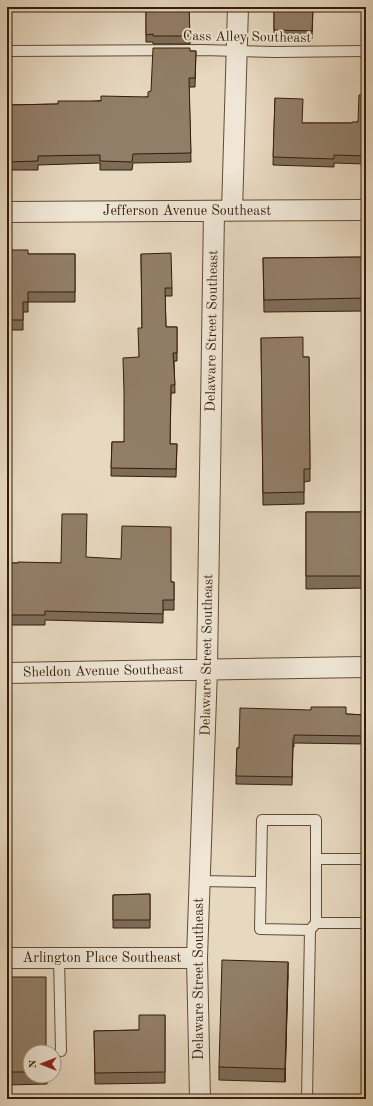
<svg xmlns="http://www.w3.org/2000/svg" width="373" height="1106" viewBox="0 0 373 1106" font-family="'Old Standard TT',serif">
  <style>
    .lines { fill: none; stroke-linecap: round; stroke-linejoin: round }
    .lane-casing { stroke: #624b36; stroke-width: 12 }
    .street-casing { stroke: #624b36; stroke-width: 22 }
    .lane { stroke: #efe6d6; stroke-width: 10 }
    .street { stroke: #efe6d6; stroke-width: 20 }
    .wall { fill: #7e6c59; stroke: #351c08 }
    .shaded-wall { fill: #665849; stroke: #351c08 }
    .building { fill: #927e68; stroke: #351c08 }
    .labels { text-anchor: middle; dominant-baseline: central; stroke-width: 4; stroke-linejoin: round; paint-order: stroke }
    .street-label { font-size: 14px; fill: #351c08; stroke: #efe6d6 }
  </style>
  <rect width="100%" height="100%" fill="#e7d8c0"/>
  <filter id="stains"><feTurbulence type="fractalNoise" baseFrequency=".005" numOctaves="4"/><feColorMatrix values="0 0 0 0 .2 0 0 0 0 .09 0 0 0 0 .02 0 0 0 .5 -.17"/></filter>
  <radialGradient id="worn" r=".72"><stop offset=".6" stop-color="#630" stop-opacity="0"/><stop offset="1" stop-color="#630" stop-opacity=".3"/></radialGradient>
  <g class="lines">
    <defs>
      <path id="lane" d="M 7,51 L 203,50 L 275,52 L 366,51
        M 316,859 L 366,859
        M 200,881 L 260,882
        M 316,923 L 366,923
        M 59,958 L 61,1051
        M 307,1099 L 310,930 L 316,923 L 316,820 L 262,820 L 260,929 L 310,930"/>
      <path id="street" d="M 232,211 L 238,7
        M 7,212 L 366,210
        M 7,673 L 366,667
        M 7,958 L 197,958
        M 200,1099 L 197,958 L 207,669 L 214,212"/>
    </defs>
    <use href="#lane" class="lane-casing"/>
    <use href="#street" class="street-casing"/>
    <use href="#lane" class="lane"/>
    <use href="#street" class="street"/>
  </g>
  <path class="wall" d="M 189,7 L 190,44 L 153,44 L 153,42 L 146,42 L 146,8 Z
    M 274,7 L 313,7 L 312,39 L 274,38 Z
    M 190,51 L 196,51 L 195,87 L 189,87 L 191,162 L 133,163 L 132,170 L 100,170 L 100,163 L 38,165 L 38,170 L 7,170 L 7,105 L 58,104 L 148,97 L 151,91 Z
    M 366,95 L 366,164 L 334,163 L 334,167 L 273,165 L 275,98 L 302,123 L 352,123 L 358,122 Z
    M 7,250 L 28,254 L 75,254 L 75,302 L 28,302 L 28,312 L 23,312 L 23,330 L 7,330 Z
    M 141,254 L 172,288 L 172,296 L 165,296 L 166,327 L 177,327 L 177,361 L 174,361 L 175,393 L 171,393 L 170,444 L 177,444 L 176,477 L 111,476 L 112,442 L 124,442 L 139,357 L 142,328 Z
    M 366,257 L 366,311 L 264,312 L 263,258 Z
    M 261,338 L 303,357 L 309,357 L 310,481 L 304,482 L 304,504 L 263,505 Z
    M 306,512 L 366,512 L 366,588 L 306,589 Z
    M 86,557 L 171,582 L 174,582 L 174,610 L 163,610 L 163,623 L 45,620 L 45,625 L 7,625 L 7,563 L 61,563 Z
    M 346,714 L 366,715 L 366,753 L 365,753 L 365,744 L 294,743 L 294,747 L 293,747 L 292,785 L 236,784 L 237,748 L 239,748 Z
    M 150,894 L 150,928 L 113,928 L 113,895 Z
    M 288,975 L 285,1082 L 219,1080 L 219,1067 Z
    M 7,977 L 30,1052 L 30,1076 L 47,1076 L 47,1084 L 7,1085 Z
    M 165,1015 L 165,1083 L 95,1084 L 94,1031 L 139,1030 Z"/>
  <path class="shaded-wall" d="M 288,962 L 288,975 L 285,1082 L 285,1069 Z"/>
  <path class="building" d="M 189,7 L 190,36 L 153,36 L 153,34 L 146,35 L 146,8 Z
    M 274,7 L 313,7 L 312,31 L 274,30 Z
    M 153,48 L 190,48 L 190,51 L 196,51 L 195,78 L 189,78 L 191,153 L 133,154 L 132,162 L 100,161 L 100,155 L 38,156 L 38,161 L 7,162 L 7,105 L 58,104 L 58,101 L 101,101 L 101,96 L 148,97 L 148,92 L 151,91 Z
    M 359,95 L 366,95 L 366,156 L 334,155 L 334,159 L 273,157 L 275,98 L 303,99 L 302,123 L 352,123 L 352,122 L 358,122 Z
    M 7,250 L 28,250 L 28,254 L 75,254 L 75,292 L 28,292 L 28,302 L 23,302 L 23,320 L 7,320 Z
    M 171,253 L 172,288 L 165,288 L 166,327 L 177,327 L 177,353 L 173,353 L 175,385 L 171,385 L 170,444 L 177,444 L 176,469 L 111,468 L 112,442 L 124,442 L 124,392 L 123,358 L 139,357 L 138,328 L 142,328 L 141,254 Z
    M 366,257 L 366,298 L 264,300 L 263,258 Z
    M 303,337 L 303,357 L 309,357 L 310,469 L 304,469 L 304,492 L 263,493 L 261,338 Z
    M 306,512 L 366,512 L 366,576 L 306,576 Z
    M 62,514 L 87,514 L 86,557 L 121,559 L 122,526 L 171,527 L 171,582 L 174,582 L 174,600 L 163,600 L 163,614 L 45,611 L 45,615 L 7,615 L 7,563 L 18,563 L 18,562 L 61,563 Z
    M 311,707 L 346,707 L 346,714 L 366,715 L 366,745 L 365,745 L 365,736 L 294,735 L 294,739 L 293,739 L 292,777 L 236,776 L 237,748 L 239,748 L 240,708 L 311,710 Z
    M 150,894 L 150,920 L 113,920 L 113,895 Z
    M 222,960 L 288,962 L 285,1069 L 219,1067 Z
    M 7,977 L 46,977 L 46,1052 L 30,1052 L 30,1072 L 7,1072 Z
    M 139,1015 L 165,1015 L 165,1072 L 95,1073 L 94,1031 L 139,1030 Z"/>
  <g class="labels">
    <g class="street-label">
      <text transform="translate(247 37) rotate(1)">Cass Alley Southeast</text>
      <text x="187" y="211">Jefferson Avenue Southeast</text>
      <text transform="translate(212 331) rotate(-89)">Delaware Street Southeast</text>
      <text transform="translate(207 655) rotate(-89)">Delaware Street Southeast</text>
      <text transform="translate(103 671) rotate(-1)">Sheldon Avenue Southeast</text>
      <text x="102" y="958">Arlington Place Southeast</text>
      <text transform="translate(199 979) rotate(-90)">Delaware Street Southeast</text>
    </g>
  </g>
  <rect width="373" height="1106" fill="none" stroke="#e7d8c0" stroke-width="24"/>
  <rect x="8" y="8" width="357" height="1090" fill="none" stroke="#351c08" stroke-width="2"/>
  <rect x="12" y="12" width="349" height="1082" fill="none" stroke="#351c08"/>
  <g transform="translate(42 1064) rotate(270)"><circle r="19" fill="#efe6d6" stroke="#a59584"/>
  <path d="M0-3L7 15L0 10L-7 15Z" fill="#8f2418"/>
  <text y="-6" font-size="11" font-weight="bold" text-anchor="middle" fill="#351c08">N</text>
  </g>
  <rect width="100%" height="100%" filter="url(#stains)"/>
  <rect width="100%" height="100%" fill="url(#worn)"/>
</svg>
